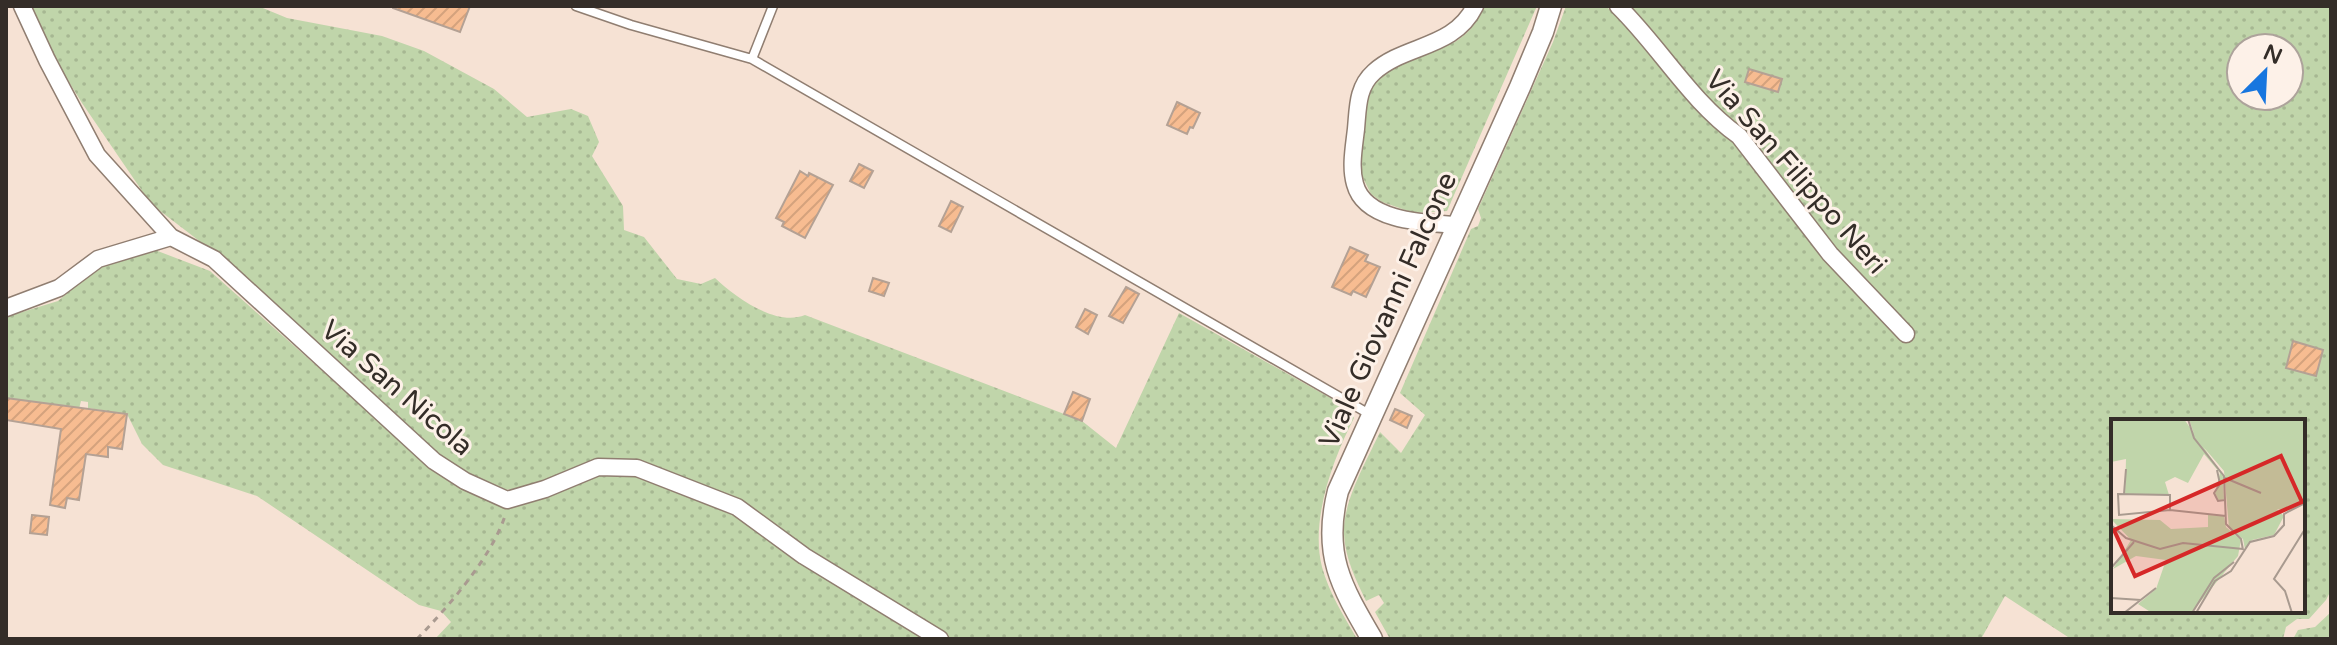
<svg xmlns="http://www.w3.org/2000/svg" width="2337" height="645" viewBox="0 0 2337 645" font-family="'Varela Round',sans-serif">
  <style>
    .grass { fill: url(#grass-dots); fill-rule: evenodd }
    .building { fill: url(#building-hatch); stroke: #b4a194; stroke-width: 2 }
    .lines { fill: none; stroke-linecap: round; stroke-linejoin: round }
    .service-casing { stroke: #907e71; stroke-width: 11 }
    .minor-casing { stroke: #907e71; stroke-width: 19 }
    .tertiary-casing { stroke: #907e71; stroke-width: 23 }
    .path { stroke: #a99a90; stroke-width: 3; stroke-dasharray: 6 6; stroke-linecap: butt }
    .service { stroke: #fff; stroke-width: 8 }
    .minor { stroke: #fff; stroke-width: 16 }
    .tertiary { stroke: #fff; stroke-width: 20 }
    .labels { text-anchor: middle; dominant-baseline: central; stroke-width: 6; stroke-linejoin: round; paint-order: stroke }
    .street-label { font-size: 28px; fill: #342d28; stroke: #fdf1e8 }
    .inset-road { fill: none; stroke: #a89a8f; stroke-width: 2 }
    .view { fill: #d62828; fill-opacity: 0.15; stroke: #d62828; stroke-width: 4 }
    .inset-edge { fill: none; stroke: #342d28; stroke-width: 4 }
  </style>
  <defs>
    <pattern id="grass-dots" width="8" height="8" patternUnits="userSpaceOnUse" patternTransform="scale(2)"><rect width="8" height="8" fill="#c0d5aa"/><path d="M2 2h.1M6 6h.1" fill="none" stroke="#a6b792" stroke-width="1.8" stroke-linecap="round"/></pattern>
    <pattern id="building-hatch" width="6" height="6" patternUnits="userSpaceOnUse" patternTransform="scale(2)"><rect width="6" height="6" fill="#f7bc91"/><path d="M-1 1l2-2M0 6l6-6M5 7l2-2" fill="none" stroke="#d4a27d"/></pattern>
  </defs>
  <rect width="100%" height="100%" fill="#f6e2d4"/>
  <path class="grass" d="M 29,6 L 258,6 L 287,18 L 382,36 L 424,51 L 494,89 L 527,117 L 571,109 L 588,116 L 599,142 L 592,156 L 623,206 L 624,230 L 644,237 L 677,279 L 701,284 L 715,278 C 735,297 776,327 805,315 L 1059,412 L 1082,421 L 1116,448 L 1179,313 L 1352,410 L 1354,418 C 1333,459 1310,520 1322,567 C 1329,593 1344,616 1357,639 L 951,639 L 821,560 L 739,501 L 628,460 L 537,485 L 499,491 L 456,470 L 215,253 L 151,204 L 82,103 L 49,50 Z
    M 1484,6 L 1537,6 L 1447,211 L 1414,213 L 1382,202 L 1371,194 L 1361,174 L 1361,159 L 1367,95 C 1379,67 1428,54 1455,42 C 1470,32 1478,22 1484,6 Z
    M 1566,6 L 1606,6 L 1612,12 L 1619,6 L 2331,6 L 2331,590 L 2326,600 L 2309,619 L 2297,619 L 2286,627 L 2283,639 L 2071,639 L 2005,596 L 1981,639 L 1390,639 L 1375,612 L 1384,603 L 1379,595 L 1366,601 C 1356,580 1345,558 1344,534 C 1342,503 1367,460 1380,432 L 1401,453 L 1425,415 L 1400,393 L 1471,229 L 1478,226 L 1481,218 L 1478,209 L 1553,42 ZM 2241,48 L 2289,48 L 2289,96 L 2241,96 ZM 2113,421 L 2303,421 L 2303,611 L 2113,611 Z
    M 155,250 L 210,271 L 427,464 L 498,503 L 599,474 L 640,474 L 733,510 L 932,639 L 435,639 L 451,622 L 441,611 L 419,605 L 257,496 L 163,465 L 142,444 L 127,414 L 88,408 L 88,402 L 81,401 L 79,409 L 6,398 L 6,317 L 58,301 L 96,268 Z
    M 2331,612 L 2331,639 L 2293,639 L 2298,630 L 2315,627 Z"/>
  <path class="building" d="M 393,6 L 470,6 L 460,32 L 393,8 Z
    M 1749,69 L 1782,79 L 1778,92 L 1745,82 Z
    M 1177,102 L 1200,113 L 1193,128 L 1190,127 L 1187,134 L 1167,125 Z
    M 859,164 L 873,171 L 864,188 L 850,181 Z
    M 800,171 L 808,176 L 809,173 L 833,185 L 805,238 L 782,226 L 784,222 L 776,218 Z
    M 951,201 L 963,207 L 951,232 L 939,226 Z
    M 1350,247 L 1368,255 L 1365,261 L 1380,267 L 1366,297 L 1353,291 L 1351,295 L 1332,287 Z
    M 873,278 L 889,283 L 884,296 L 869,291 Z
    M 1126,287 L 1139,294 L 1123,323 L 1109,316 Z
    M 1085,309 L 1097,315 L 1088,334 L 1076,327 Z
    M 2293,341 L 2323,350 L 2316,376 L 2286,368 Z
    M 1073,392 L 1090,399 L 1082,421 L 1064,414 Z
    M 6,398 L 127,414 L 122,449 L 108,447 L 108,457 L 86,454 L 79,500 L 67,498 L 65,508 L 50,505 L 61,429 L 6,420 Z
    M 1395,409 L 1412,416 L 1407,428 L 1390,420 Z
    M 32,515 L 49,517 L 47,535 L 30,533 Z"/>
  <g class="lines">
    <defs>
      <path id="service" d="M 576,6 L 631,25 L 752,59 L 1371,415
        M 752,59 L 773,6"/>
      <path id="minor" d="M 22,6 L 47,60 L 97,155 L 171,237 L 214,259 L 434,461 L 465,481 L 507,500 L 545,489 L 598,467 L 637,468 L 737,507 L 804,556 L 940,639
        M 1618,6 C 1660,47 1690,101 1739,136 L 1830,254 L 1906,334
        M 1457,225 C 1426,223 1365,222 1355,184 C 1350,167 1354,147 1356,129 C 1358,108 1357,87 1374,72 C 1405,44 1454,49 1475,6
        M 6,308 L 59,288 L 98,259 L 171,237"/>
      <path id="tertiary" d="M 1372,639 C 1341,586 1322,554 1338,491 L 1520,87 L 1543,32 L 1551,6"/>
    </defs>
    <use href="#service" class="service-casing"/>
    <use href="#minor" class="minor-casing"/>
    <use href="#tertiary" class="tertiary-casing"/>
    <path class="path" d="M 417,639 C 448,607 491,558 505,516"/>
    <use href="#service" class="service"/>
    <use href="#minor" class="minor"/>
    <use href="#tertiary" class="tertiary"/>
  </g>
  <g class="labels">
    <g class="street-label">
      <text transform="translate(1796 172) rotate(49)">Via San Filippo Neri</text>
      <text transform="translate(1388 310) rotate(-66)">Viale Giovanni Falcone</text>
      <text transform="translate(397 388) rotate(41)">Via San Nicola</text>
    </g>
  </g>
  <g transform="translate(2111 419)">
    <rect width="194" height="194" fill="#f6e2d4"/>
    <path d="M 0,0 L 73,0 L 112,56 L 113,80 L 108,82 L 104,74 L 109,54 L 93,35 L 77,64 L 64,58 L 54,63 L 58,76 L 14,75 L 15,40 L 0,43 ZM 78,0 L 194,0 L 194,84 L 177,92 L 166,90 L 173,97 L 163,116 L 141,121 L 134,130 L 132,120 L 118,109 L 113,52 L 84,18 ZM 97,96 L 113,97 L 115,108 L 130,121 L 127,137 L 80,194 L 41,194 L 27,185 L 45,170 L 55,141 L 25,137 L 2,150 L 20,121 L 0,100 L 49,101 L 60,110 L 97,108 Z" fill="#c0d5aa"/>
    <path class="inset-road" d="M 77,0 L 83,19 L 113,57 L 115,105 L 130,120 L 132,131M 106,51 L 109,65 L 103,74 L 107,82 L 114,81M 114,59 L 150,74M 13,75 L 15,50M 59,91 L 59,76 L 7,75 L 8,96 L 59,91 L 115,97M 0,106 L 15,119 L 49,130 L 72,124 L 132,130M 0,149 L 23,123M 0,179 L 30,181M 13,194 L 45,169M 81,194 L 103,159 L 123,143M 85,194 L 104,162 L 120,152 L 139,123 L 163,117 L 173,106 L 173,95 L 194,84M 181,194 L 174,172 L 163,160 L 194,110"/>
    <path class="view" d="M 170,37 L 191,83 L 24,157 L 3,111 Z"/>
    <rect width="194" height="194" class="inset-edge"/>
  </g>
  <rect width="2337" height="645" fill="none" stroke="#342d28" stroke-width="16"/>
  <g transform="translate(2265 72) rotate(24)"><circle r="38" fill="#fdf1e8" stroke="#ada39b" stroke-width="2"/>
  <path d="M0-6L14 30L0 20L-14 30Z" fill="#1776df"/>
  <text y="-12" font-size="22" font-weight="bold" text-anchor="middle" fill="#342d28">N</text>
  </g>
</svg>
